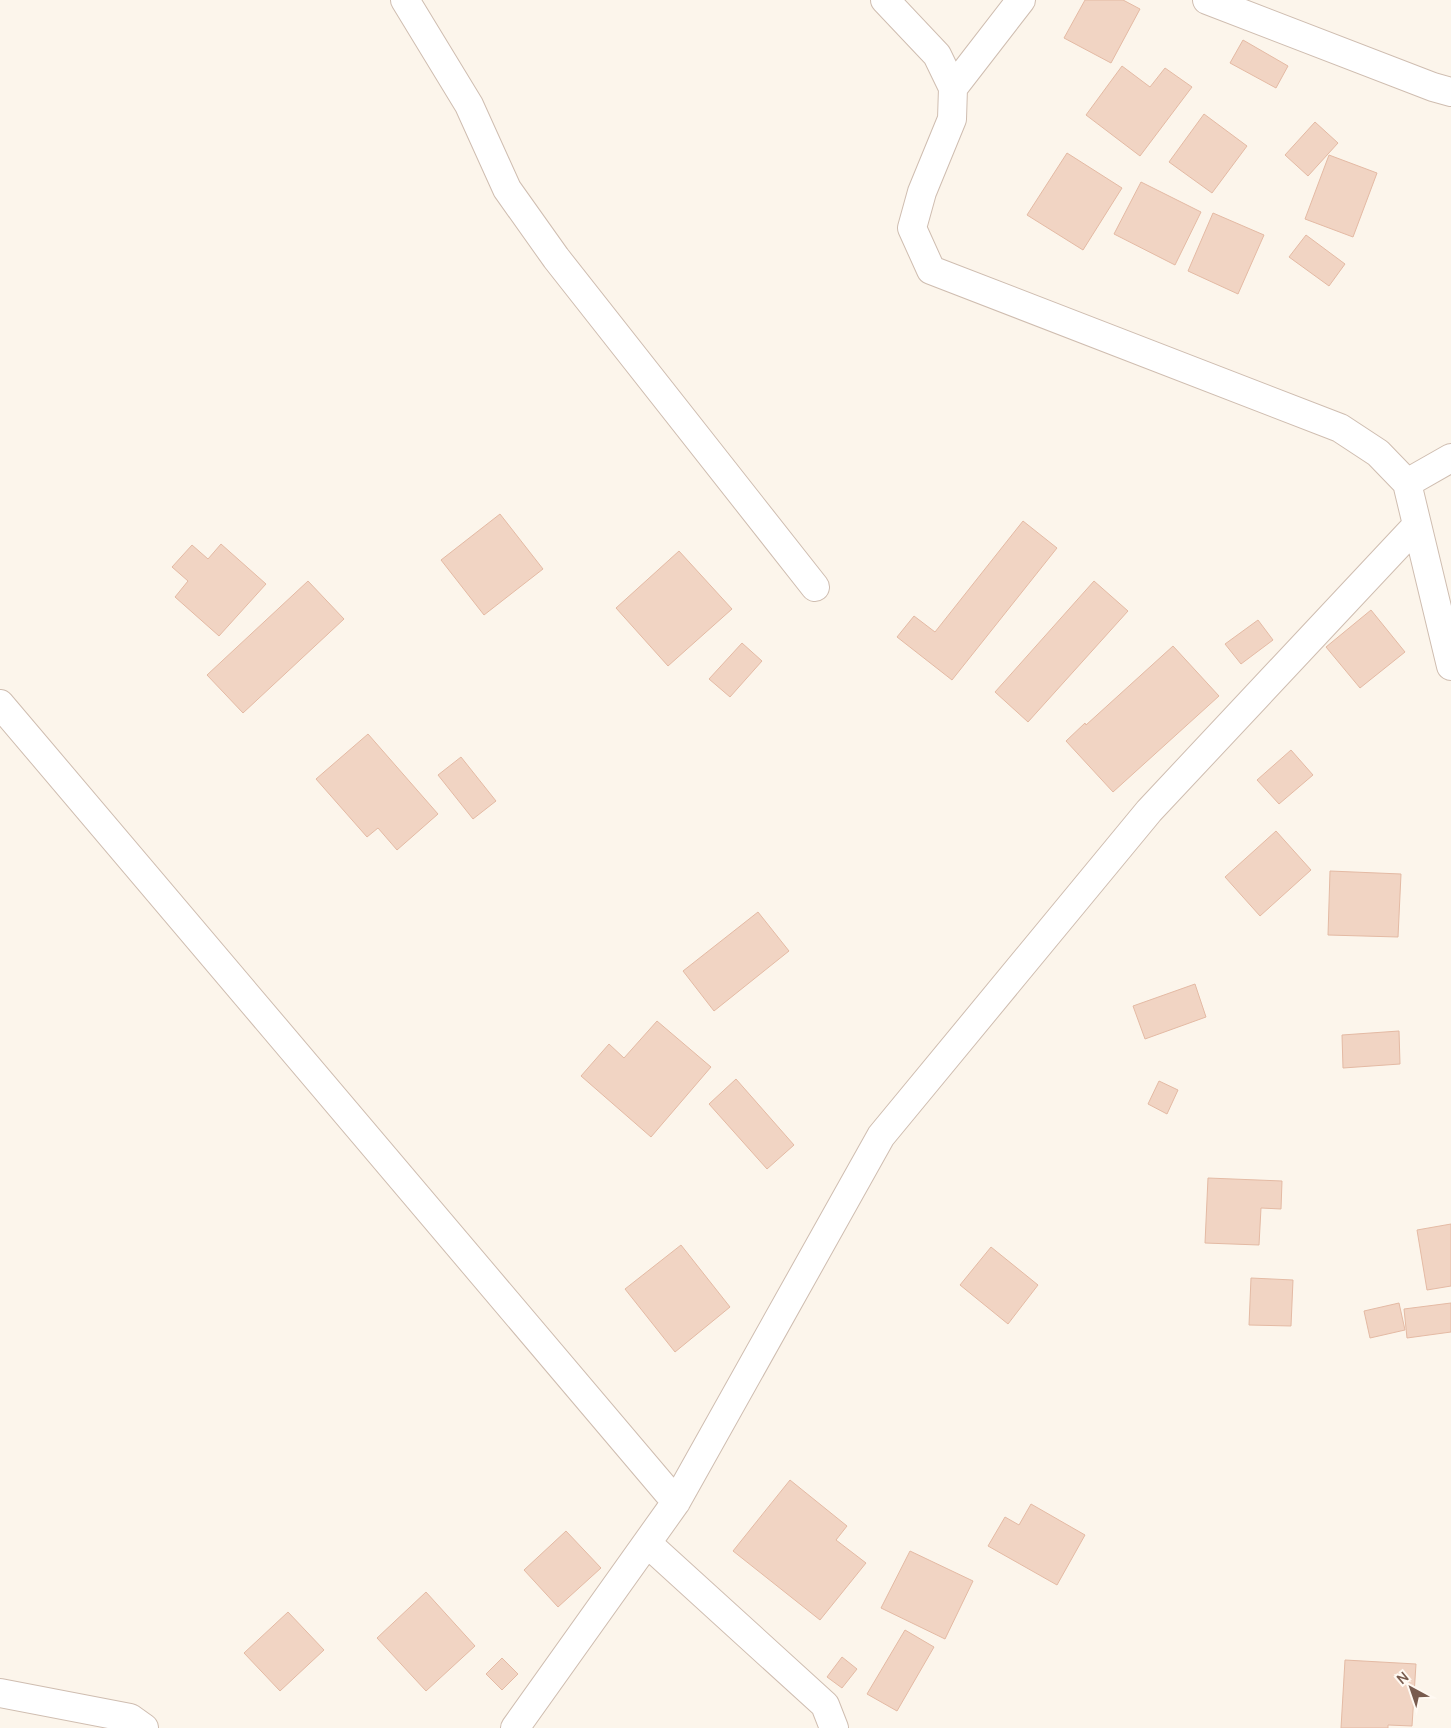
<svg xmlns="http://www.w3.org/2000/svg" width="1451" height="1728" viewBox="0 0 1451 1728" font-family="Manrope,sans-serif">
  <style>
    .building { fill: #f1d4c3; stroke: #e4baa4 }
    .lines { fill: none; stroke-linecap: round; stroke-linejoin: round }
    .minor-casing { stroke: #cfbdb0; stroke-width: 30 }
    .minor { stroke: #fff; stroke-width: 28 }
  </style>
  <rect width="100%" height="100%" fill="#fcf5eb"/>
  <path class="building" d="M 1085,0 L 1123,0 L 1140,9 L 1111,63 L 1064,38 Z
    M 1243,40 L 1288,66 L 1276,88 L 1230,63 Z
    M 1122,66 L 1150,87 L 1165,68 L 1192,87 L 1140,156 L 1086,115 Z
    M 1204,114 L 1247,146 L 1212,193 L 1169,162 Z
    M 1315,122 L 1338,143 L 1308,176 L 1285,155 Z
    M 1067,153 L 1122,188 L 1083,250 L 1027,215 Z
    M 1329,155 L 1377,173 L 1353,237 L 1305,219 Z
    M 1141,182 L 1201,212 L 1175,265 L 1114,234 Z
    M 1213,213 L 1264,235 L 1238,294 L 1188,271 Z
    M 1306,235 L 1345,264 L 1329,286 L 1289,257 Z
    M 500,514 L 543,569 L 484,615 L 441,560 Z
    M 1023,521 L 1057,548 L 952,680 L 897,637 L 914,616 L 935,632 Z
    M 221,544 L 266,584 L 219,636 L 175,597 L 188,581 L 172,567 L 192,545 L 208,559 Z
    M 679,551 L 732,609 L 668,666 L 616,608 Z
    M 308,581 L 344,619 L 243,713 L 207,675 Z
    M 1094,581 L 1128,611 L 1028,722 L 995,692 Z
    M 1371,610 L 1405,652 L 1360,688 L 1326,647 Z
    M 1258,620 L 1273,640 L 1241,664 L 1225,644 Z
    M 742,643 L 762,661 L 730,697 L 709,679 Z
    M 1173,646 L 1219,696 L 1113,792 L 1066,741 L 1085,723 L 1086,725 Z
    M 368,734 L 438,814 L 397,850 L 378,828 L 367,837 L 316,779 Z
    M 1291,750 L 1313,775 L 1279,804 L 1257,780 Z
    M 461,757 L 496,801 L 473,819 L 438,775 Z
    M 1276,831 L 1311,870 L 1260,916 L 1225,877 Z
    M 1330,871 L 1401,874 L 1398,937 L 1328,935 Z
    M 758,912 L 789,951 L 714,1011 L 683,971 Z
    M 1195,984 L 1206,1017 L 1145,1039 L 1133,1006 Z
    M 657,1021 L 711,1067 L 651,1137 L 581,1076 L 609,1044 L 624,1058 Z
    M 1399,1031 L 1400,1064 L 1343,1068 L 1342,1035 Z
    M 736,1079 L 794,1145 L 767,1169 L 709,1104 Z
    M 1159,1081 L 1178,1090 L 1167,1114 L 1148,1104 Z
    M 1208,1178 L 1282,1181 L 1281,1209 L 1261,1208 L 1259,1245 L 1205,1243 Z
    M 1451,1224 L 1451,1286 L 1427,1290 L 1417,1230 Z
    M 681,1245 L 730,1307 L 675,1352 L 625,1289 Z
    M 991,1247 L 1038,1285 L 1008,1324 L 960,1285 Z
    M 1251,1278 L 1293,1280 L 1291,1326 L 1249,1325 Z
    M 1399,1303 L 1405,1330 L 1370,1338 L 1364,1311 Z
    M 1451,1303 L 1451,1332 L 1407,1338 L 1404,1309 Z
    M 790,1480 L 847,1526 L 836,1540 L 866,1563 L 820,1620 L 733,1551 Z
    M 1031,1504 L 1085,1535 L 1057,1585 L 988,1546 L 1005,1517 L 1019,1525 Z
    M 566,1531 L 601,1568 L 558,1607 L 524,1570 Z
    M 910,1551 L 973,1581 L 945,1639 L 881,1608 Z
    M 426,1592 L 475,1646 L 426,1691 L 377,1638 Z
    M 288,1612 L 324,1650 L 280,1691 L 244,1653 Z
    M 905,1630 L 934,1647 L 897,1711 L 867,1694 Z
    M 842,1657 L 857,1669 L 842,1688 L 827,1677 Z
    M 502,1658 L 518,1674 L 502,1690 L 486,1674 Z
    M 1345,1660 L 1416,1664 L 1412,1726 L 1388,1725 L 1388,1728 L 1341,1728 Z"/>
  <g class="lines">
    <defs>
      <path id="minor" d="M 405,0 L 469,105 L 507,189 L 556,258 L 815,587
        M 885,0 L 937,55 L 953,88 L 952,119 L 922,192 L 912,228 L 931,270 L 1340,428 L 1378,453 L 1407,483 L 1451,666
        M 1207,0 L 1433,87 L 1451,92
        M 953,88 L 1021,0
        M 1407,483 L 1451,458
        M 0,704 L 676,1502
        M 647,1543 L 825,1705 L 834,1728
        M 0,1693 L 130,1718 L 144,1728
        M 515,1728 L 676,1502 L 881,1136 L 1149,811 L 1417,525"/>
    </defs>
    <use href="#minor" class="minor-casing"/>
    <use href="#minor" class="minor"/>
  </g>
  <g transform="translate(1411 1688) rotate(320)" stroke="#fff9f2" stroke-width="4" paint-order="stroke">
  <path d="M0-4L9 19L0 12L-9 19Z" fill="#785b4e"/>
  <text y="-8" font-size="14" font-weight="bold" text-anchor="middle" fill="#785b4e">N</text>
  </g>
</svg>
